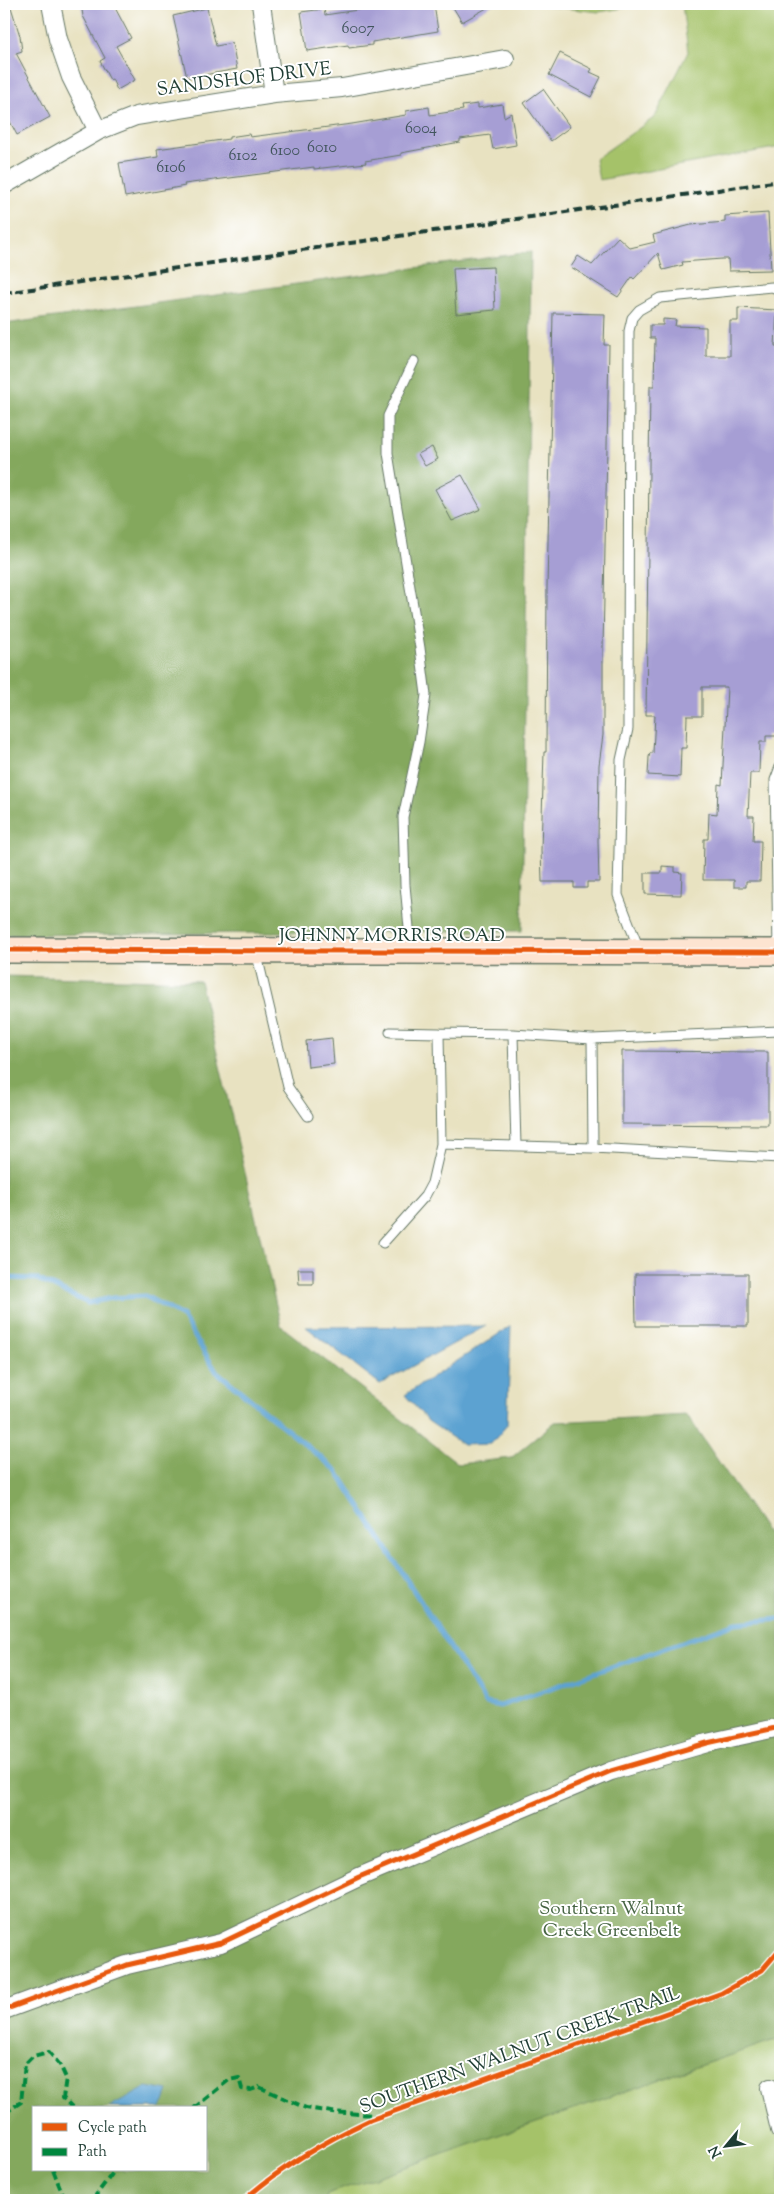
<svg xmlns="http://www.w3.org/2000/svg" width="784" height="2204" viewBox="0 0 784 2204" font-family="'Sorts Mill Goudy',serif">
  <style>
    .green { fill: #a5c269; stroke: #62804e }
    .forest { fill: #84a85d; stroke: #527248; fill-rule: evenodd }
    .water { fill: #5ba2d1; stroke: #3d7082 }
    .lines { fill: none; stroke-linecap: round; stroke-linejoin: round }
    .stream { stroke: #5ba2d1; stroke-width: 5 }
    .building { fill: #a69ed4 }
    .lane-casing { stroke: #657765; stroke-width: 11 }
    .street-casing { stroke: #657765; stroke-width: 20 }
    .secondary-casing { stroke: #657765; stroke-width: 28 }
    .lane { stroke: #fff; stroke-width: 9 }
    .street { stroke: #fff; stroke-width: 18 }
    .secondary { stroke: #fde4d1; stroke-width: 25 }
    .rail { stroke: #1f3d34; stroke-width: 4; stroke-dasharray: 8 4; stroke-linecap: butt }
    .quiet { stroke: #00873e; stroke-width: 4; stroke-dasharray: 8 4; stroke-linecap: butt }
    .cycleway-casing { stroke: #fff; stroke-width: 8 }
    .cycleway { stroke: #e8590c; stroke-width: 5 }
    .labels { text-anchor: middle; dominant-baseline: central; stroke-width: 4; stroke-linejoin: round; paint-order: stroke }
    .number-label { font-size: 16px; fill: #41555c }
    .street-label { font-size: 19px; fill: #1f3d34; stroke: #fff }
    .park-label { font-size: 19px; fill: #476544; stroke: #fff }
  </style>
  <rect width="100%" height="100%" fill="#fff"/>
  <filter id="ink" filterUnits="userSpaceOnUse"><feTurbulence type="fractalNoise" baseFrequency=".02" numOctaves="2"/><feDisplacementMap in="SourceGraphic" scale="10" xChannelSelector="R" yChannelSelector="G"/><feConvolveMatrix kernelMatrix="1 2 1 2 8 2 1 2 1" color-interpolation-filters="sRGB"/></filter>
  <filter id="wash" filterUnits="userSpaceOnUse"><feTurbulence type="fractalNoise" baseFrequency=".0096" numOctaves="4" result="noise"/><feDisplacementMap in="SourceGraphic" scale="20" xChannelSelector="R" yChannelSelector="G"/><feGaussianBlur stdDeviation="1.12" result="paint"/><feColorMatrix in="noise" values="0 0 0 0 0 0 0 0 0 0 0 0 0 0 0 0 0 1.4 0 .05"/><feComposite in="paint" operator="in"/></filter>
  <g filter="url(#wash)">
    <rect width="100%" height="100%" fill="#e8e2c1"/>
    <path class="green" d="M 549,4 L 648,4 L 599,12 L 547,6 Z
      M 682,4 L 780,4 L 780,147 L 599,180 L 595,159 L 655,117 L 688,52 Z
      M 780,2038 L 780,2200 L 326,2200 L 327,2194 Z"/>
    <path class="forest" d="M 531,252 L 522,931 L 4,935 L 4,324 Z
      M 4,976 L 200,981 L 281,1326 L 459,1464 L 511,1458 L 555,1422 L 687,1415 L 780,1552 L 780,2038 L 327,2194 L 326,2200 L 4,2200 ZM 34,2108 L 206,2108 L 206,2170 L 34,2170 Z"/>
    <path class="water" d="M 486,1326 L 380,1384 L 306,1327 Z
      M 511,1326 L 507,1425 L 491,1444 L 463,1445 L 428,1421 L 405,1395 Z
      M 147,2087 L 168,2091 L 164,2102 L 160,2108 L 109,2108 Z"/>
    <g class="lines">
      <path class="stream" d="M 4,1278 L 37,1279 L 88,1303 L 112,1298 L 145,1296 L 182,1316 L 216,1371 L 336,1470 L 486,1703 L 500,1706 L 736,1623 L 780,1619"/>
    </g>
    <g id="blocks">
      <path class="building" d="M 4,4 L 10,4 L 20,36 L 22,51 L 16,53 L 50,117 L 17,135 L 4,110 Z
        M 81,4 L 113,4 L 131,38 L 116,46 L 135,80 L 117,90 L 112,79 L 110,80 L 100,61 L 105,58 L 83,16 Z
        M 377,4 L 434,4 L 438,31 L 372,42 L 372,45 L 349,48 L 348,45 L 307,51 L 301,12 L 324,9 L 325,15 L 377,7 Z
        M 451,4 L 494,4 L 462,22 Z
        M 207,8 L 216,46 L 232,43 L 237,69 L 187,78 L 173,16 Z
        M 560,53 L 592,69 L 590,72 L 601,77 L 591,97 L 549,75 Z
        M 543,89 L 570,127 L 551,141 L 524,103 Z
        M 478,104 L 478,108 L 502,104 L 504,117 L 511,113 L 516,145 L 493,149 L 490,135 L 460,139 L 460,142 L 401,153 L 401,155 L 365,161 L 366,163 L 314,169 L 314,167 L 184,184 L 185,186 L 125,197 L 119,163 L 158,157 L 157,149 L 229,139 L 229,137 L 249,134 L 250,137 L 352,124 L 406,115 L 406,111 L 429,107 L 430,115 L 463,110 L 462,106 Z
        M 768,213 L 771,270 L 729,271 L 728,259 L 722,259 L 682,262 L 683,265 L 663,270 L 658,253 L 634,279 L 632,277 L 618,297 L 571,267 L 578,256 L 592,265 L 618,237 L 630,248 L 655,242 L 653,235 L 691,225 L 725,222 L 725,216 Z
        M 493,267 L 495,310 L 456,314 L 453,269 Z
        M 738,308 L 777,310 L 775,346 L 780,346 L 779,736 L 766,736 L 766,742 L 760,742 L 759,773 L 750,773 L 748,816 L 754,816 L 753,841 L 761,841 L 760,881 L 746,881 L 746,887 L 734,887 L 734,880 L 703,880 L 704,839 L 708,839 L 709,813 L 717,814 L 718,784 L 722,785 L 727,687 L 702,687 L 702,716 L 687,716 L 686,748 L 681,748 L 680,777 L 648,775 L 649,757 L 650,753 L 653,753 L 655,715 L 646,715 L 650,386 L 654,386 L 655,338 L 650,338 L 650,325 L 663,325 L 663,319 L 676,320 L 675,326 L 706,327 L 706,356 L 730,356 L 730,321 L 738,321 Z
        M 553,313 L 605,314 L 604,345 L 609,345 L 603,648 L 603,735 L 599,765 L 598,841 L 599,882 L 587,882 L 587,888 L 574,888 L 574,882 L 542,882 L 541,850 L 544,752 L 546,752 L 547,588 Z
        M 432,447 L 438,459 L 425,466 L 418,454 Z
        M 462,475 L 481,509 L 452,521 L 435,489 Z
        M 662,866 L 675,867 L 675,872 L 682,873 L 681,895 L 645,894 L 645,873 L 662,873 Z
        M 332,1038 L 334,1064 L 308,1067 L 306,1041 Z
        M 622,1051 L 768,1052 L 768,1125 L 622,1124 Z
        M 298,1269 L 313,1269 L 313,1284 L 299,1284 Z
        M 635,1274 L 748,1274 L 748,1326 L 636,1326 Z"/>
    </g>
  </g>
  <g filter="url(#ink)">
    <use href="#blocks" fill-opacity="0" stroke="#657765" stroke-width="1"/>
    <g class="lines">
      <defs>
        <path id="lane" d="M 411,949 L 405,885 L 403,817 L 419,742 L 426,695 L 420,648 L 388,453 L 388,416 L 414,361
          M 639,949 L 618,895 L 621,760 L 628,729 L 628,707 L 629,331 L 632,318 L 639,310 L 660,298 L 772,287 L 780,290
          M 778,950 L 775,780 L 780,767
          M 256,951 L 288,1087 L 308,1116
          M 780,1031 L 592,1039 L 593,1148 L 780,1158
          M 390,1032 L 439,1033 L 441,1144
          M 439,1033 L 513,1034
          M 516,1146 L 513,1034 L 592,1039
          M 383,1243 L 425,1196 L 432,1183 L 441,1144 L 593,1148"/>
        <path id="street" d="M 51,4 L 58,39 L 71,77 L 98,131
          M 261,4 L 274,94
          M 4,185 L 98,131 L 136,116 L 274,94 L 342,88 L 505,59
          M 4,2010 L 127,1965 L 221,1943 L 359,1877 L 611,1771 L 707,1743 L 780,1727
          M 770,2088 L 780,2130"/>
        <path id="secondary" d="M 4,950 L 780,952"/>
      </defs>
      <use href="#lane" class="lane-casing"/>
      <use href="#street" class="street-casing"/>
      <use href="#secondary" class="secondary-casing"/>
      <use href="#lane" class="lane"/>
      <use href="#street" class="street"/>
      <use href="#secondary" class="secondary"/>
      <path class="rail" d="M 4,293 L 780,181"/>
      <path class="quiet" d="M 194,2108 L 229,2080 L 239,2078 L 242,2089 L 251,2090 L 259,2087 L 306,2108 L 332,2112 L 373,2115
        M 4,2111 L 8,2111 L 21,2102 L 25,2064 L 33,2056 L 49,2052 L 60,2065 L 66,2078 L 63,2098 L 73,2108
        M 53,2170 L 65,2200
        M 95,2200 L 96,2195 L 115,2170"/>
      <defs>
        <path id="cycleway" d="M 4,950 L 780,952
          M 4,2010 L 127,1965 L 221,1943 L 359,1877 L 611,1771 L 707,1743 L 780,1727
          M 244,2200 C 281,2167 325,2141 370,2120 L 722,1993 L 762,1970 L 780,1949"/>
      </defs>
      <use href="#cycleway" class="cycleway-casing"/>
      <use href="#cycleway" class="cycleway"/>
    </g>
  </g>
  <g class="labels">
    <g class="number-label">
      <text x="358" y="29">6007</text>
      <text x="421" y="129">6004</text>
      <text x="322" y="148">6010</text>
      <text x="285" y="151">6100</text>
      <text x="243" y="156">6102</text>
      <text x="171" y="168">6106</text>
    </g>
    <g class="street-label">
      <text transform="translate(244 80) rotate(-7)">SANDSHOF DRIVE</text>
      <text x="392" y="936">JOHNNY MORRIS ROAD</text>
      <text transform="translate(520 2051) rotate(-20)">SOUTHERN WALNUT CREEK TRAIL</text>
    </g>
    <g class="park-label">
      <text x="611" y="1909">Southern Walnut<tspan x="611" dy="22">Creek Greenbelt</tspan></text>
    </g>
  </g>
  <rect width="784" height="2204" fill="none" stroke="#fff" stroke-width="20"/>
  <rect x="32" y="2106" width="175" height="65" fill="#ffffff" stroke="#a5b1ae"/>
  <rect x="42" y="2123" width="25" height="8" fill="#e8590c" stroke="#a5b1ae"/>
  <text x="78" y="2132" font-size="15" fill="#1f3d34">Cycle path</text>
  <rect x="42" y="2148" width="25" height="8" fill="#00873e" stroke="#a5b1ae"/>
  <text x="78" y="2156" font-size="15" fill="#1f3d34">Path</text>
  <g transform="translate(726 2146) rotate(241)" stroke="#ffffff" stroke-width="4" paint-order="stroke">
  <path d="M0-4L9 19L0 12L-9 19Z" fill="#1f3d34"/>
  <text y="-8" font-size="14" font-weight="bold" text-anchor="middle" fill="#1f3d34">N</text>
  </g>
</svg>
